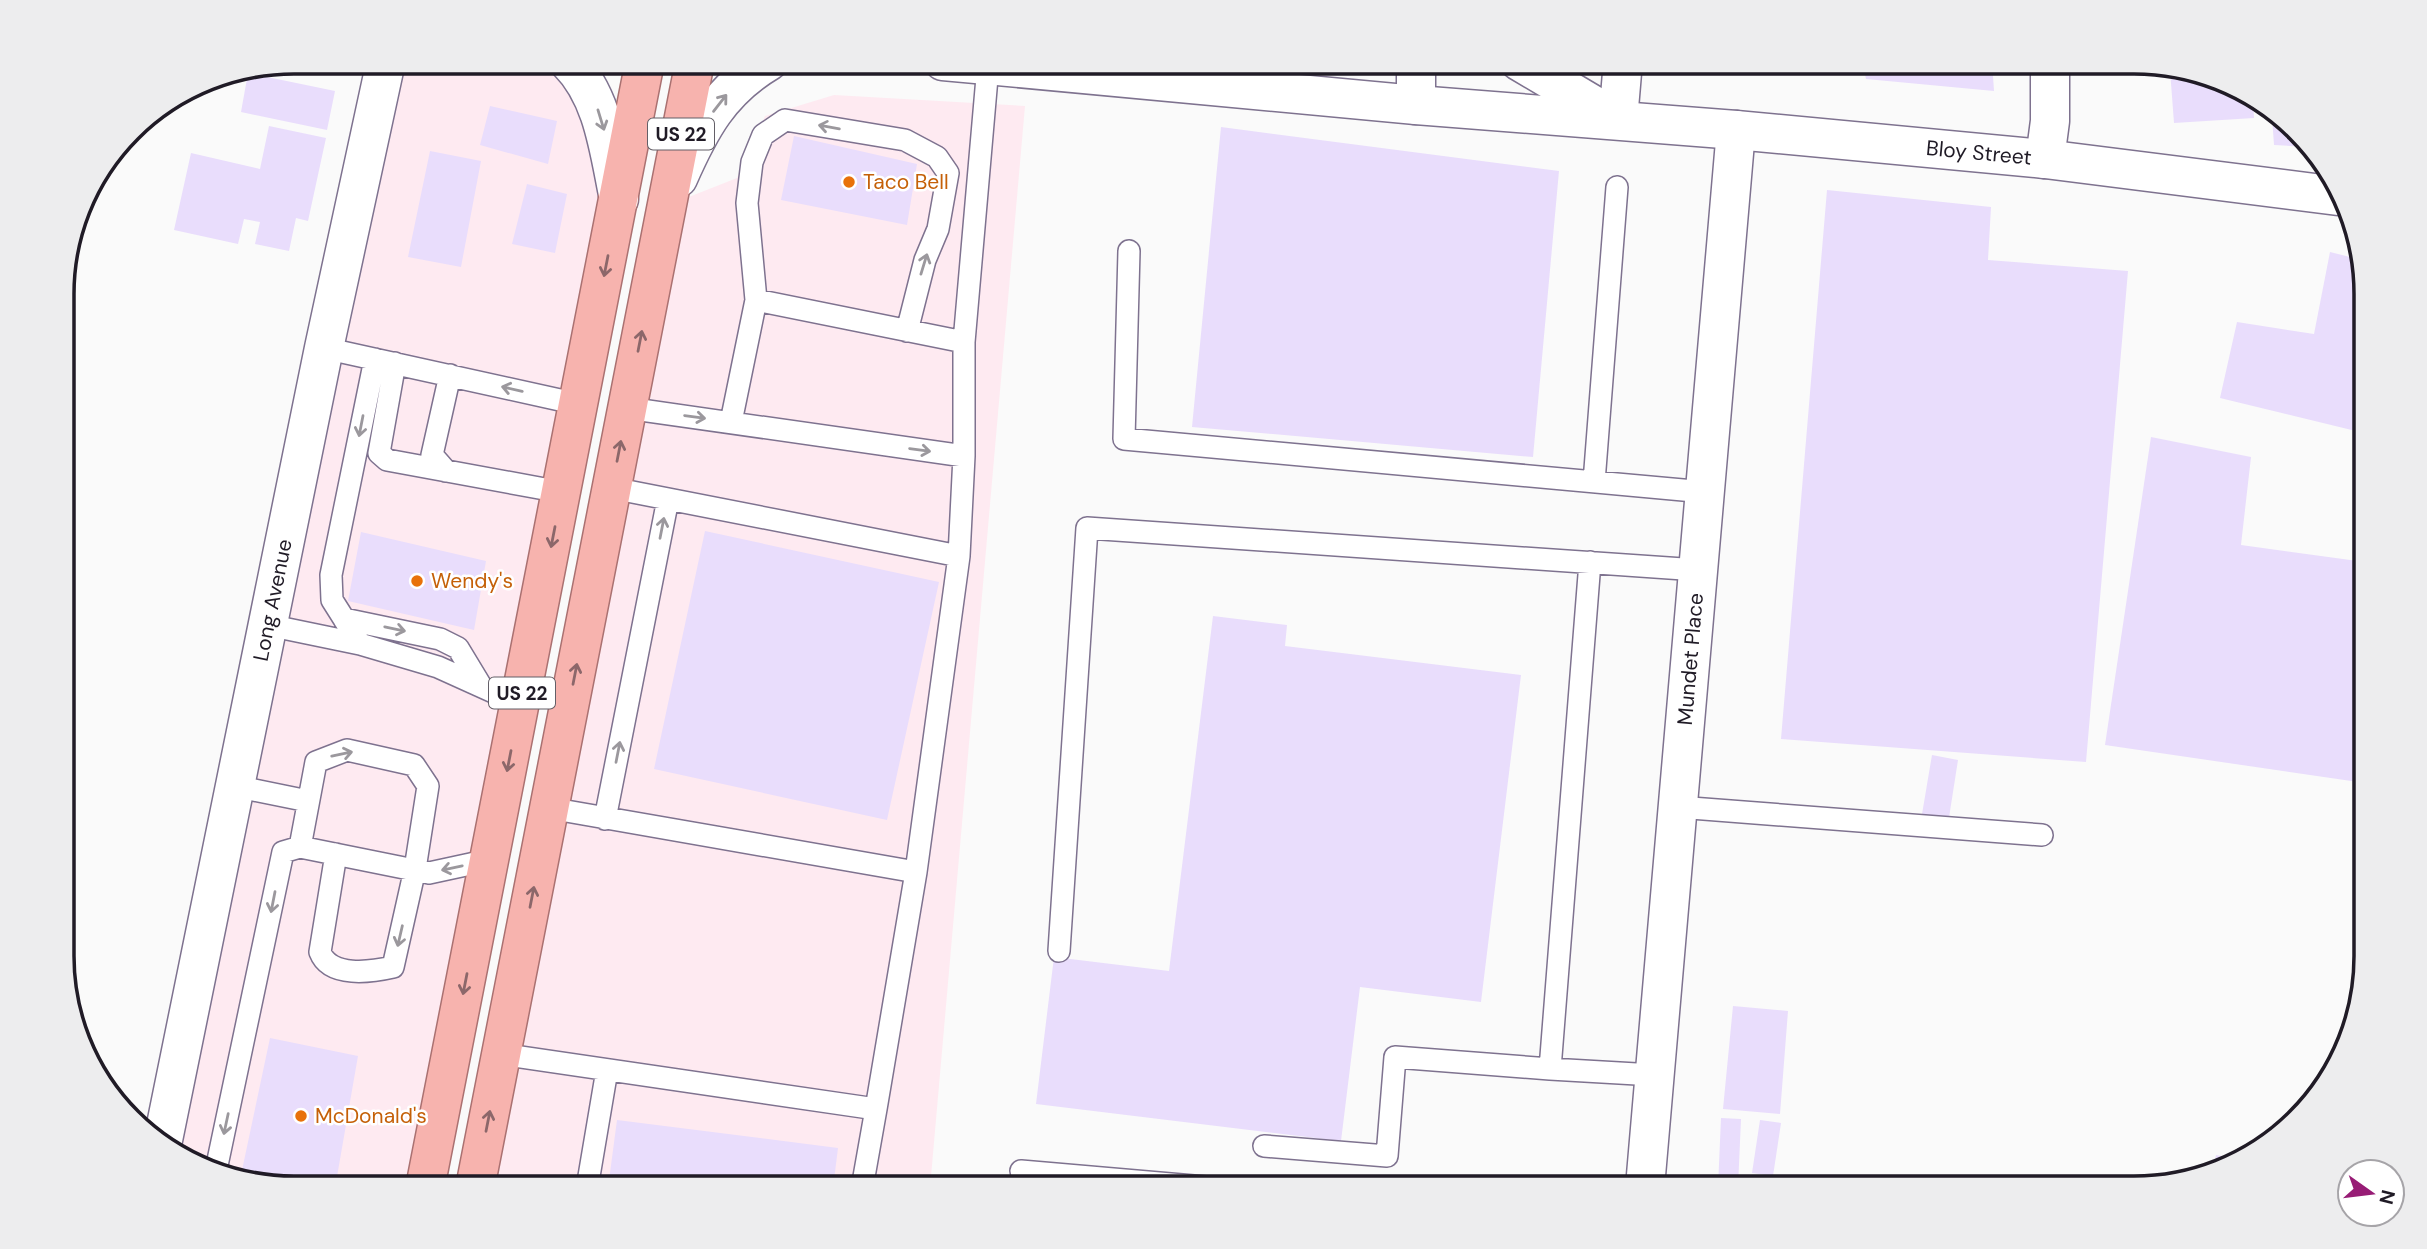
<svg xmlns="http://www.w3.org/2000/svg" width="2427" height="1249" viewBox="0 0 2427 1249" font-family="'DM Sans',sans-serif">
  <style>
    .commercial { fill: #feeaf1 }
    .building { fill: #e9ddfc }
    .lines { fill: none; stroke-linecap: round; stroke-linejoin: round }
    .service-casing { stroke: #7e728f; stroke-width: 24 }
    .minor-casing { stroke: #7e728f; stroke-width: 41 }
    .tertiary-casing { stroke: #7e728f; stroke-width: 41 }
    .trunk-casing { stroke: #aa7171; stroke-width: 41 }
    .service { stroke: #fff; stroke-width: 21 }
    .minor { stroke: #fff; stroke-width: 38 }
    .tertiary { stroke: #fff; stroke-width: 38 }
    .trunk { stroke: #f7b3ae; stroke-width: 38 }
    .oneway { stroke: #9b989d }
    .oneway2 { stroke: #8c676a }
    .food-dot { fill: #e8710a; stroke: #fff; stroke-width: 2.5 }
    .labels { text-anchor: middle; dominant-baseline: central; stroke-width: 5; stroke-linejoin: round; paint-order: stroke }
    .shield { fill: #fff; stroke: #635f67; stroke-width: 2 }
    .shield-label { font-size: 19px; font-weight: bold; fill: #201b26 }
    .street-label { font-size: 21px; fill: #201b26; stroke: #fff }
    .food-label { font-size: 21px; fill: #c56008; stroke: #fff; text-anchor: start }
    .rim { fill: none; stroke: #201b26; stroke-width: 3.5 }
  </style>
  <rect width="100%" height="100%" fill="#fafafa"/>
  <path class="commercial" d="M 386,61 L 568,61 L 619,199 L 425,1188 L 294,1188 L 191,1164 L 165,1142 Z
    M 834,95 L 1025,106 L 930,1188 L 475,1188 L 666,206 L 737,178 L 765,116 Z"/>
  <path class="building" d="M 1713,61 L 1810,61 L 1812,75 L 1713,63 Z
    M 1862,61 L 1992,61 L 1994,91 L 1866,79 Z
    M 2170,70 L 2236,85 L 2253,100 L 2254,118 L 2174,123 Z
    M 248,73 L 335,91 L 327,130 L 241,112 Z
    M 490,106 L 557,121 L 548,164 L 480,145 Z
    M 2272,117 L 2307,147 L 2274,145 Z
    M 269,126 L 326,138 L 308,221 L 296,218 L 289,251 L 255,244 L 260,222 L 244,219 L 238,244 L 174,230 L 191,153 L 260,169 Z
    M 1221,127 L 1559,171 L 1533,457 L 1192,427 Z
    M 794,136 L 917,164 L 907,225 L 781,200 Z
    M 430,151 L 481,161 L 461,267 L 408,257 Z
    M 527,184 L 567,194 L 555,253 L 512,244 Z
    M 1827,190 L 1991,207 L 1988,260 L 2128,271 L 2086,762 L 1781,739 Z
    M 2330,252 L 2362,260 L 2364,264 L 2364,433 L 2220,398 L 2237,322 L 2314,334 Z
    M 2151,437 L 2251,457 L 2241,545 L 2365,562 L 2365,783 L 2105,745 Z
    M 705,531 L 939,582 L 887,820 L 654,769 Z
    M 361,532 L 486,561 L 474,630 L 348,601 Z
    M 1213,616 L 1287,625 L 1285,646 L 1521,675 L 1481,1002 L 1360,987 L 1341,1141 L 1036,1104 L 1054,957 L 1169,971 Z
    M 1932,755 L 1958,760 L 1948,824 L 1921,820 Z
    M 1733,1006 L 1788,1011 L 1780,1114 L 1723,1109 Z
    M 270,1038 L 358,1056 L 335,1188 L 294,1188 L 241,1175 Z
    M 1721,1118 L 1741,1119 L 1738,1187 L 1718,1187 Z
    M 617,1120 L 838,1148 L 833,1188 L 608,1188 Z
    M 1760,1120 L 1781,1123 L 1773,1176 L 1752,1173 Z
    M 2216,1155 L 2233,1158 L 2214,1165 Z"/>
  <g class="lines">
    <defs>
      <path id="service" d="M 1129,251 L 1124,439 L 1705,492
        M 756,300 L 964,342
        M 324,348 L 578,404
        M 375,359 L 331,575 L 332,600 L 344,619 L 440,639 L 458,648 L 481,686
        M 395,363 L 379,453 L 387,460 L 561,492
        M 627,408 L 964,456
        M 731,422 L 756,300 L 747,203 L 752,162 L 763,135 L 785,120 L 905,140 L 937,157 L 948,173 L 938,229 L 925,260 L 907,331
        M 446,471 L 432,455 L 450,375
        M 1594,482 L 1617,187
        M 612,488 L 959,556 L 964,456 L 964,342 L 988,66
        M 1590,562 L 1550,1069 L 1654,1075
        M 344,619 L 360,644 L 438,667 L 520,704
        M 268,625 L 360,644
        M 234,786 L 308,801
        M 1678,807 L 2042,835
        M 549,808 L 916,872 L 959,556
        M 605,819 L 668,499
        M 300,847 L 316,762 L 347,750 L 414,765 L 428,786 L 415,869 L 393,967 C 371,972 330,978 320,952 L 336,854
        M 1059,951 L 1087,528 L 1698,570
        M 501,1054 L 876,1109 L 862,1188
        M 876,1109 L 916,872
        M 1264,1146 L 1387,1156 L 1395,1057 L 1550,1069
        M 216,1170 L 283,852 L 300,847 L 429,873 L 489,860
        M 1021,1171 L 1217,1188
        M 587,1188 L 607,1070"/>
      <g id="minor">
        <path d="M 1618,120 L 1623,61"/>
        <path d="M 2045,159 L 2050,121 L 2050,61"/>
        <path id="s1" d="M 1645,1187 L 1736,130"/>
      </g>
      <g id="tertiary">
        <path d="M 568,61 C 604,97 609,152 619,199"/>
        <path id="s2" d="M 943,61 L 1416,105 L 1736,130 L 2045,159 L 2338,196"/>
        <path d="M 1519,61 L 1610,115"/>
        <path d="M 1416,105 L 1416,61"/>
        <path d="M 678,178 C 700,128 720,90 769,61"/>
        <path id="s3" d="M 163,1140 L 324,348 L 386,61"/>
      </g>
      <path id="trunk" d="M 425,1188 L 645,61
        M 475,1188 L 695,61"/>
    </defs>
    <use href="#service" class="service-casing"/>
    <use href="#minor" class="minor-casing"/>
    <use href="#tertiary" class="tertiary-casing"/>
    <use href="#trunk" class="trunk-casing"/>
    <use href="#service" class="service"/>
    <use href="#minor" class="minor"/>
    <use href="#tertiary" class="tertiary"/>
    <use href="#trunk" class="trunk"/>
  </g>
  <defs><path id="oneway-shaft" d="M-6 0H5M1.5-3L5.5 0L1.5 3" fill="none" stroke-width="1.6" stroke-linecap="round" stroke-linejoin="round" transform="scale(1.75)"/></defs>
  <g class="oneway">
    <use href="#oneway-shaft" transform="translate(720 103) rotate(-52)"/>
    <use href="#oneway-shaft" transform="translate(601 120) rotate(73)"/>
    <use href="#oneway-shaft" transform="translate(829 127) rotate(-170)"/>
    <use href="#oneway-shaft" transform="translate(924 264) rotate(-73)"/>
    <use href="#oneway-shaft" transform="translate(512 389) rotate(-167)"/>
    <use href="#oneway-shaft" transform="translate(695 417) rotate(8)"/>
    <use href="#oneway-shaft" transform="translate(361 426) rotate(101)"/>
    <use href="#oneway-shaft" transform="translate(920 450) rotate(8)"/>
    <use href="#oneway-shaft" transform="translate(662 528) rotate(-79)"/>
    <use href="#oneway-shaft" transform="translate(395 629) rotate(12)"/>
    <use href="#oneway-shaft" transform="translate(618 752) rotate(-79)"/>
    <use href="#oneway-shaft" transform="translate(342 754) rotate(-12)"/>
    <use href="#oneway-shaft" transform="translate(452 868) rotate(168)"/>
    <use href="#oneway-shaft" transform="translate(273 902) rotate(101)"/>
    <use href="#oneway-shaft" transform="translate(400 936) rotate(103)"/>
    <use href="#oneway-shaft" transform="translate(226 1124) rotate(102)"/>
  </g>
  <g class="oneway2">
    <use href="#oneway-shaft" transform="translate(606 266) rotate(101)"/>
    <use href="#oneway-shaft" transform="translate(640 341) rotate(-79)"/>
    <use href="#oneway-shaft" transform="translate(619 451) rotate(-79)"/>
    <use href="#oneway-shaft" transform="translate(553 537) rotate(101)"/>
    <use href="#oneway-shaft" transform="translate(575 674) rotate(-79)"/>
    <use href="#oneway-shaft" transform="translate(509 761) rotate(101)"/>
    <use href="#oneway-shaft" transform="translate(532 897) rotate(-79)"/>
    <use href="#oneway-shaft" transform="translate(465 984) rotate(101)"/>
    <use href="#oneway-shaft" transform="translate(488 1121) rotate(-79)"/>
  </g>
  <g class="food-dot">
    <circle cx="849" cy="182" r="7"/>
    <circle cx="417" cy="581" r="7"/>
    <circle cx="301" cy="1116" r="7"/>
  </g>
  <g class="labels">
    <g class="shield">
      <rect x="648" y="118.5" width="66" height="31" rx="5"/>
      <rect x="489" y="677.5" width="66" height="31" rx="5"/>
    </g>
    <g class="shield-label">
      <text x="681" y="134">US 22</text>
      <text x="522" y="693">US 22</text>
    </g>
    <g class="street-label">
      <text stroke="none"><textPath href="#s2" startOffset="1040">Bloy Street</textPath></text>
      <text stroke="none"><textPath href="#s3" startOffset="551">Long Avenue</textPath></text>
      <text stroke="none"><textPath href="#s1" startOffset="530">Mundet Place</textPath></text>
    </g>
    <g class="food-label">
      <text x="863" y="182">Taco Bell</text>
      <text x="431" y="581">Wendy's</text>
      <text x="315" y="1116">McDonald's</text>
    </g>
  </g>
  <path d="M0 0H2427V1249H0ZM294 74H2134A220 220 0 0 1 2354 294V956A220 220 0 0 1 2134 1176H294A220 220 0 0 1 74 956V294A220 220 0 0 1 294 74Z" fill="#ededee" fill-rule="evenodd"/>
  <path class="rim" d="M294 74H2134A220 220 0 0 1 2354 294V956A220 220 0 0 1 2134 1176H294A220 220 0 0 1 74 956V294A220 220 0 0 1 294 74Z"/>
  <g transform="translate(2371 1193) rotate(104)"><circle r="33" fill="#ffffff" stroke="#a6a4a8" stroke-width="2"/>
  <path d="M0-5L12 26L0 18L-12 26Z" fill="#971c75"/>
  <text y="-10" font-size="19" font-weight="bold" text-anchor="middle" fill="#201b26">N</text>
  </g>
</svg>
